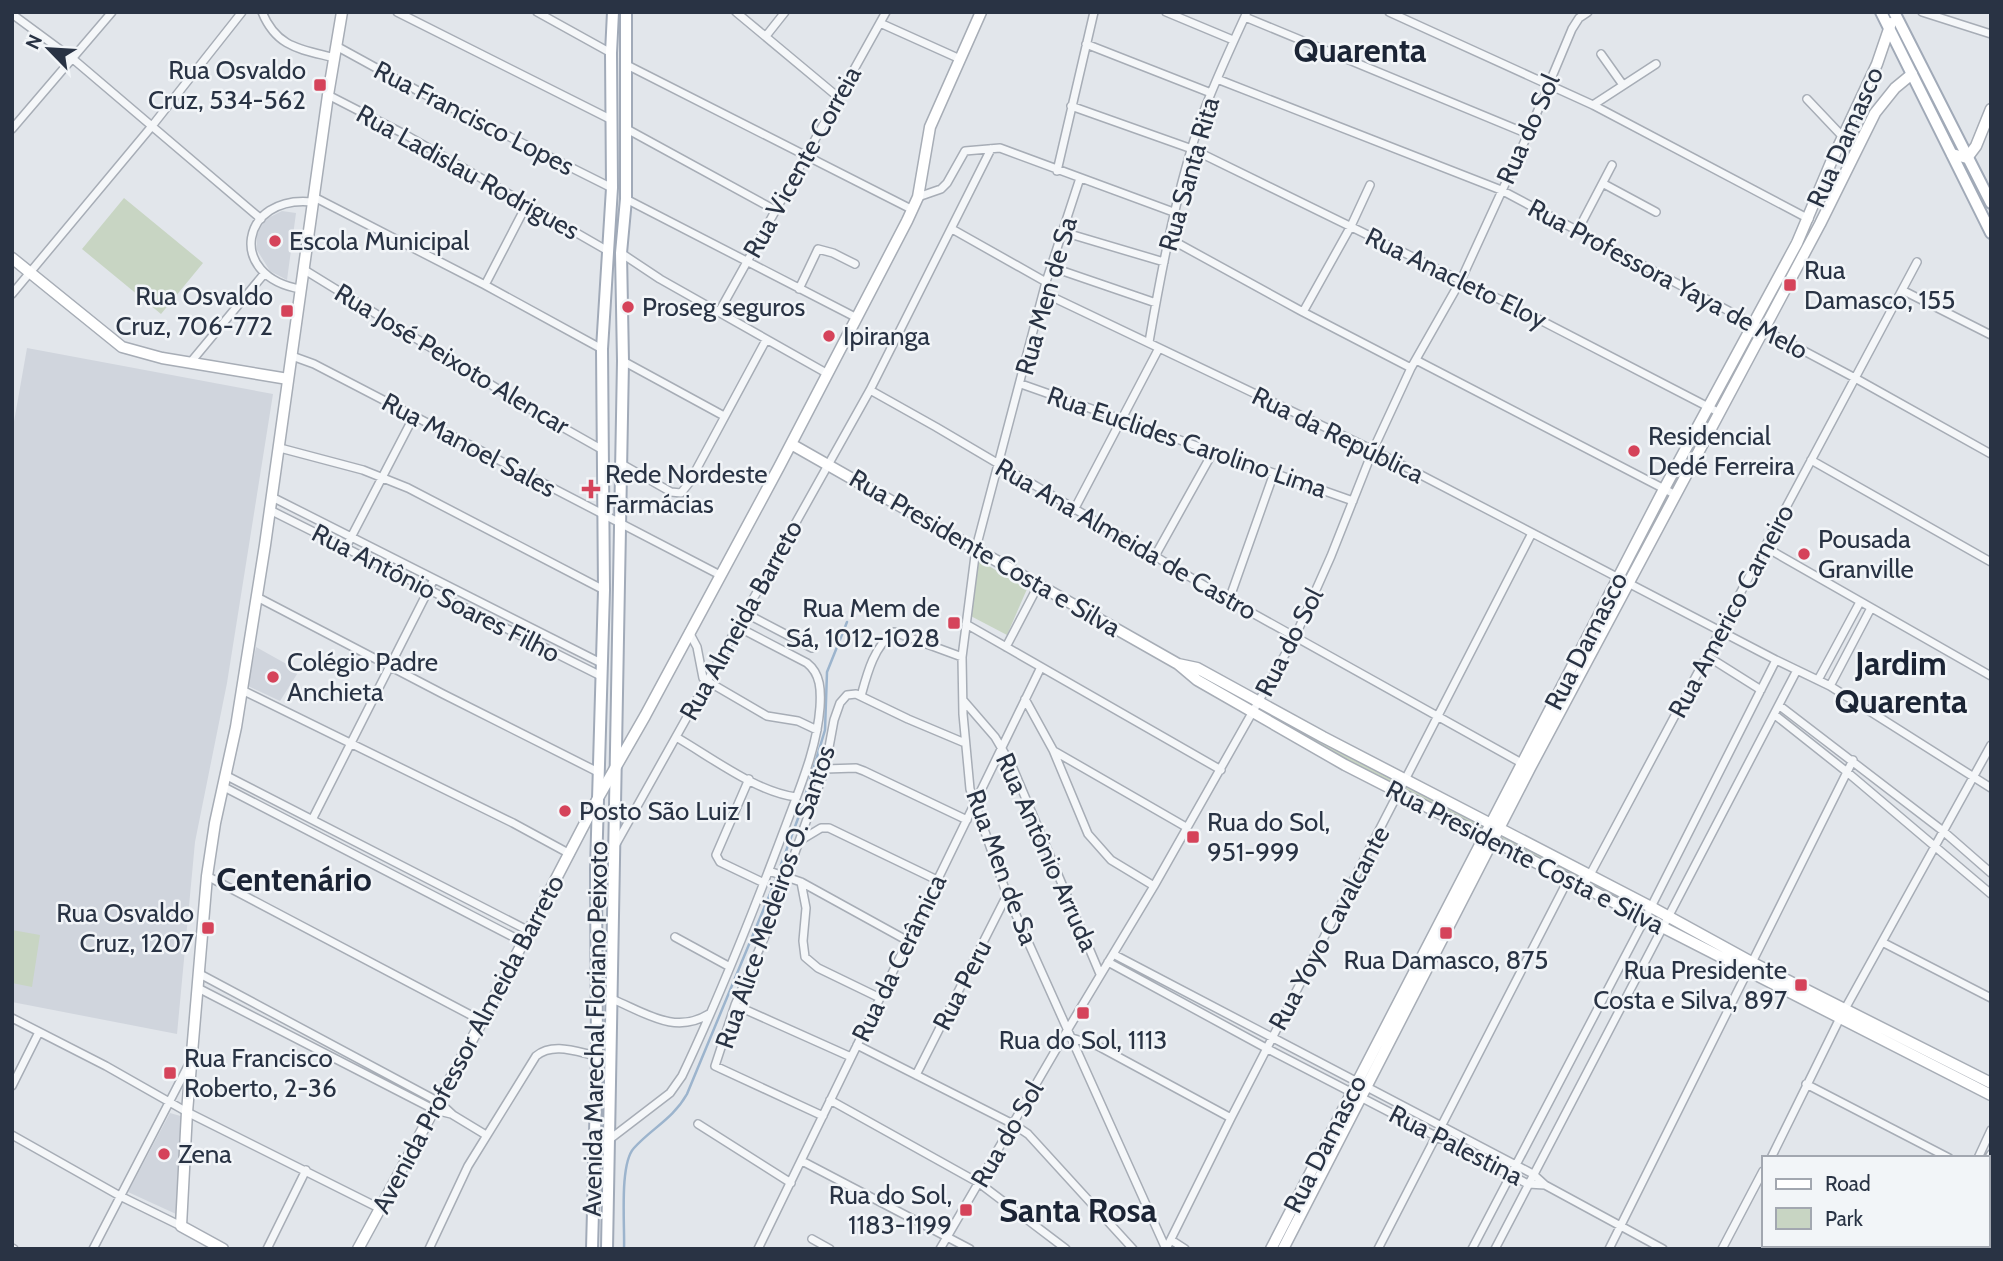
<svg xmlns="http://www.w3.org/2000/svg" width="2003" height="1261" viewBox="0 0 2003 1261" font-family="Cabin,sans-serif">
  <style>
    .built { fill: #d0d5dd }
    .green { fill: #c8d5c3 }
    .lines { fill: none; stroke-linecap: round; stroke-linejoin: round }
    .stream { stroke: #9cb4cd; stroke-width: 2.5 }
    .street-casing { stroke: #a7adb6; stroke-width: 10 }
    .secondary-casing { stroke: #a7adb6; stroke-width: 13 }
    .primary-casing { stroke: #a1aab8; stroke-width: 14 }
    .street { stroke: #f5f7f9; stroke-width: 7 }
    .secondary { stroke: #fff; stroke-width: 10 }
    .primary { stroke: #fff; stroke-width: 10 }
    .poi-dot { fill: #d5435a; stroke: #f2f5f8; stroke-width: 2.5 }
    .labels { text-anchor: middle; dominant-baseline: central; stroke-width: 5; stroke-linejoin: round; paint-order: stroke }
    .poi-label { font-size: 26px; fill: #293344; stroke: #f2f5f8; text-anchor: start }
    .street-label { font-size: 26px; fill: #293344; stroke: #f2f5f8 }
    .district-label { font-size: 33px; font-weight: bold; fill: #1b2435; stroke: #f2f5f8 }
  </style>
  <rect width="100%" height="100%" fill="#e2e6eb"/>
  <path class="built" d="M 282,211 L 296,213 L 287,280 L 270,271 L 257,250 L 257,233 L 266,219 Z
    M 27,348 L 273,394 L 227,683 L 195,842 L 177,1034 L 12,1002 L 12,433 Z
    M 256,647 L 299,671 L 280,701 L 248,686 Z
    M 170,1113 L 184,1117 L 176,1214 L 128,1192 Z"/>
  <path class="green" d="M 124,198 L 203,263 L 161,314 L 82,249 Z
    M 974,557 L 1027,589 L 1007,635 L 965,613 Z
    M 1190,667 L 1991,1085 L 1991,1093 L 1404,792 L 1258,713 L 1187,671 Z
    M 12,930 L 40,935 L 32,987 L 12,983 Z"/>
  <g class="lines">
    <path class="stream" d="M 624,1249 C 625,1226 619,1164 634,1148 C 652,1128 673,1119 687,1094 L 772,889 L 800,813 L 825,730 L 827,672 L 847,622"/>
    <defs>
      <path id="street" d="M 262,12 C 277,48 300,49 335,58
        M 397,12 L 610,119
        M 537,12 L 611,53
        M 736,12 L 838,97
        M 1166,12 L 1233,40
        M 1389,12 L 1593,105 L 1809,219
        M 1922,12 L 1991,34
        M 12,14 L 73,59 L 261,219
        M 1245,17 L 1528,134
        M 880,23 L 960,59
        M 766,36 L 785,12
        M 1086,44 L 1211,93
        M 338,47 L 420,92 L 612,188
        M 1601,54 L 1623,85
        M 627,65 L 913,210
        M 1217,79 L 1501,190 L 1855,378 L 1991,454
        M 328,95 L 406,135 L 608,251
        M 1807,99 L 1843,137
        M 1593,105 L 1656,64
        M 1071,106 L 1192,149 L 1513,306 L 1718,412
        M 625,128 L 775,210
        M 12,129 L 112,12
        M 1057,171 L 1094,12
        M 1080,178 L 1046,282 L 976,548 L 962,657 L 963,714 L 970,789 L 1007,895 L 1166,1249
        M 1604,184 L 1656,212
        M 314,197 L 485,285 L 602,349
        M 918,197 L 941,189 L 947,183 L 965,151 L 1000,148 L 1176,213
        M 626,199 L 857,318
        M 952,229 L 1046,282
        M 1578,230 L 1612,165
        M 1063,232 L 1164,262
        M 1170,239 L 1303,312 L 1411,368
        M 621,253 L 660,279 L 828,374
        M 1051,267 L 1156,303
        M 303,269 L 532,410 L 601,449
        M 485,285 L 527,204
        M 301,289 C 226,277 240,194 313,202
        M 799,289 L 818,249 L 833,253 L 855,264
        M 1902,290 L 1991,335
        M 1044,293 L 1373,450 L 1776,660 L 1830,686 L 1991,788
        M 12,294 L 152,126 L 242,12
        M 719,312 L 886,12
        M 1303,312 L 1351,226 L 1370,185
        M 1149,342 C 1162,267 1177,188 1202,116 C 1215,81 1231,47 1247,12
        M 292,356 L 314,364 L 720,575
        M 1416,360 L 1674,494
        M 623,361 L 724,416
        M 190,363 L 264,274
        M 1021,384 L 1353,501
        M 870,390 L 936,427 L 1229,600 L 1525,765
        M 280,448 L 363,470 L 408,488 L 604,590
        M 1811,460 L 1991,562
        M 620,463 L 671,492 L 681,493 L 689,483 L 766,340
        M 272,497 L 601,663
        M 270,510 L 601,676
        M 1074,510 L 1159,348
        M 1765,547 L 1991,676
        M 345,549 L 414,416
        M 1155,556 L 1213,452
        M 257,597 L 443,694 L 598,772
        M 1229,600 L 1274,473
        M 745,613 L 812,648
        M 966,624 L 1221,770
        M 689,632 L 697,647 L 703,678 L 707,681 L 767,716 L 798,721 L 817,730
        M 1006,647 L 1039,584
        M 1707,656 L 1761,690
        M 1818,680 L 1860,602
        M 1830,686 L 1871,608
        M 242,690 L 513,823 L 570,854
        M 861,696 C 867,674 874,646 894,632 L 962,657
        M 1025,699 L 1053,750 L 1088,834 L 1111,860 L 1154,886
        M 963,700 L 995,737 L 1012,766 L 1100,974
        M 1780,706 L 1943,831 L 1991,873
        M 1775,715 L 1847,772 L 1991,894
        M 676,737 C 711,757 756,792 796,797
        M 1054,751 L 1186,827
        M 825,769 L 856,768 L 864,771 L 967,820
        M 225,775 L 529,931
        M 749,779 L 716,855 L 720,862 L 764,883
        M 224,787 L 523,942
        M 313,818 L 434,579
        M 801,840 L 821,828 L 829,828 L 937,880
        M 616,844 L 870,390 L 991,149
        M 769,871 L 801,882 L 908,941
        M 207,876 L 482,1021
        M 801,882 L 806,908 L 803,941 L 805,957 L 818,968 L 880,998
        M 1584,886 L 1917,262
        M 675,937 L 730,967
        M 1882,942 L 1991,998
        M 1113,954 L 1533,1174 L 1545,1185 L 1663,1249
        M 1108,962 L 1266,1048 L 1528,1184 L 1545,1185
        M 198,973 L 439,1102 L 453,1115 L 486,1135
        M 198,988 L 435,1110 L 451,1114
        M 612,999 C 646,1013 675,1035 709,1014
        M 735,1005 L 851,1057
        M 12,1018 L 106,1066 L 187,1112 L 379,1208
        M 1072,1038 L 1098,1046 L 1231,1118
        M 857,1045 L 1013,1124 L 1028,1134 L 1133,1249
        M 916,1075 L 1007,895
        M 1806,1084 L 1949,1158
        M 12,1086 L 39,1032
        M 830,1100 L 979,1183 L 1066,1249
        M 823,1116 L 715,1066 L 735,1005 L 765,936 L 825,769 L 834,720 L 840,703 L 847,695 L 856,694 L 908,719 L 965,743
        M 698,1124 L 791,1183
        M 12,1135 L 120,1196 L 181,1226
        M 610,1139 L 670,1093 L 682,1076 C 721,994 754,910 786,825 C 800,787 817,748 820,707 C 821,691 821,674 807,663 L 738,627
        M 1771,1158 L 1840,1018 L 1991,745
        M 1978,1158 L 1991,1130
        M 802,1161 L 970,1249
        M 1987,1161 L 1991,1154
        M 1987,1177 L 1991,1179
        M 812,1239 L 830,1249
        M 1171,1240 L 1185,1249
        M 1954,1245 L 1961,1249
        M 12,1248 L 14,1249
        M 93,1249 L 189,1064
        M 267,1249 L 306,1170
        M 429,1249 L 468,1166 L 536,1056 C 553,1042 577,1052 597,1056
        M 758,1249 L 1041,667
        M 940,1249 L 1068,1029 L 1154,886 L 1295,637 L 1331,556 L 1373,450 L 1411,368 L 1461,280 L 1528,134 L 1572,29 L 1579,18 L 1588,12
        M 1166,1249 L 1231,1118 L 1532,533
        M 1378,1249 L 1569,878
        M 1472,1249 L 1651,907 L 1776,660
        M 1495,1249 L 1797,670
        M 1609,1249 L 1853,760
        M 1722,1249 L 1763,1171
        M 1848,1249 L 1850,1245
        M 1936,1249 L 1937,1245
        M 1945,1249 L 1946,1245"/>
      <path id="secondary" d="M 1952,154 L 1967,158 L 1976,146 L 1991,109
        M 12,258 L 122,347 L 162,358 L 288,379
        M 791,444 L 1178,664 L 1197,680 L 1345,765 L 1991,1095
        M 1178,664 L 1197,668 L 1323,737 L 1651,907 L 1753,963 L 1991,1083
        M 223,1249 L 181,1226 L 187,1112 L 207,876 L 215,823 L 236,727 L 265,545 L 328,95 L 342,12
        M 358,1249 L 482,1021 L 598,798 L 645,716 L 779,467 L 907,221 L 918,197 L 930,127 L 981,12
        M 1271,1249 L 1664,489 L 1797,243 L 1832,160 L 1877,64 L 1891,23
        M 1283,1249 L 1530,768 L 1820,224 L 1875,113 L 1895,88 L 1912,74"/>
      <path id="primary" d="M 1881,12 L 1991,233
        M 1894,12 L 1991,203
        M 592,1249 L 597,1056 L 596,869 L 604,590 L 602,349 L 612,188 L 611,53 L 613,12
        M 607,1249 L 623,361 L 621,253 L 626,199 L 626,12"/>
    </defs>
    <use href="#street" class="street-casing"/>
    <use href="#secondary" class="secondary-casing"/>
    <use href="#primary" class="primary-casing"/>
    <use href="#street" class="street"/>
    <use href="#secondary" class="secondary"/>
    <use href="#primary" class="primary"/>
  </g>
  <g class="poi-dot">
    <rect x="313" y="78" width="14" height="14" rx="3.5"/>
    <circle cx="275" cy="241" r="7"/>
    <rect x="1783" y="278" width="14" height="14" rx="3.5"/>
    <circle cx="628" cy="307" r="7"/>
    <rect x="280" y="304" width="14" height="14" rx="3.5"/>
    <circle cx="829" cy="336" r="7"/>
    <circle cx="1634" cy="451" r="7"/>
    <path d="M587.5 478.5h7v7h7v7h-7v7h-7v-7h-7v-7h7z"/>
    <circle cx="1804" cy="554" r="7"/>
    <rect x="947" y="616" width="14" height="14" rx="3.5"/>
    <circle cx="273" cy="677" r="7"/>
    <circle cx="565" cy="811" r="7"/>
    <rect x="1186" y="830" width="14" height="14" rx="3.5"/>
    <rect x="201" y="921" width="14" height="14" rx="3.5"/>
    <rect x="1439" y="926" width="14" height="14" rx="3.5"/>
    <rect x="1794" y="978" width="14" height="14" rx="3.5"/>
    <rect x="1076" y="1006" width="14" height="14" rx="3.5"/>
    <rect x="163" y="1066" width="14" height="14" rx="3.5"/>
    <circle cx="164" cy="1154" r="7"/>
    <rect x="959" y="1203" width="14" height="14" rx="3.5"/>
  </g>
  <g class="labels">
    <g class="poi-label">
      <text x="306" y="70" text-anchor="end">Rua Osvaldo<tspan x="306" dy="30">Cruz, 534-562</tspan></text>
      <text x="289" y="241">Escola Municipal</text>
      <text x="1804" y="270">Rua<tspan x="1804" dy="30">Damasco, 155</tspan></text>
      <text x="273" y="296" text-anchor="end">Rua Osvaldo<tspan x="273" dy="30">Cruz, 706-772</tspan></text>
      <text x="642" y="307">Proseg seguros</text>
      <text x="843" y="336">Ipiranga</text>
      <text x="1648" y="436">Residencial<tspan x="1648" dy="30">Dedé Ferreira</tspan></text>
      <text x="605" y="474">Rede Nordeste<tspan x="605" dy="30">Farmácias</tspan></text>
      <text x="1818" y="539">Pousada<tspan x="1818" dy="30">Granville</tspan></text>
      <text x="940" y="608" text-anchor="end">Rua Mem de<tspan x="940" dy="30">Sá, 1012-1028</tspan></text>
      <text x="287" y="662">Colégio Padre<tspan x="287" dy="30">Anchieta</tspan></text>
      <text x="579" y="811">Posto São Luiz I</text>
      <text x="1207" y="822">Rua do Sol,<tspan x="1207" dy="30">951-999</tspan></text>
      <text x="194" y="913" text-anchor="end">Rua Osvaldo<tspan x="194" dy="30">Cruz, 1207</tspan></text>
      <text x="1446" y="960" text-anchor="middle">Rua Damasco, 875</text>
      <text x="1787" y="970" text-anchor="end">Rua Presidente<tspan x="1787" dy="30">Costa e Silva, 897</tspan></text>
      <text x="1083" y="1040" text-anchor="middle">Rua do Sol, 1113</text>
      <text x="184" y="1058">Rua Francisco<tspan x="184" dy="30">Roberto, 2-36</tspan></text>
      <text x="178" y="1154">Zena</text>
      <text x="952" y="1195" text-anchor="end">Rua do Sol,<tspan x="952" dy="30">1183-1199</tspan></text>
    </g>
    <g class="street-label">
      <text transform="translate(474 118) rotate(27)">Rua Francisco Lopes</text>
      <text transform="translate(1528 129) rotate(-66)">Rua do Sol</text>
      <text transform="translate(1845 137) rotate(-66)">Rua Damasco</text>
      <text transform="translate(802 162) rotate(-61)">Rua Vicente Correia</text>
      <text transform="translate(468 172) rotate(29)">Rua Ladislau Rodrigues</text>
      <text transform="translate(1189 174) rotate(-74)">Rua Santa Rita</text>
      <text transform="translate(1456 278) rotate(26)">Rua Anacleto Eloy</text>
      <text transform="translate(1668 279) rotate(28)">Rua Professora Yaya de Melo</text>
      <text transform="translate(1046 296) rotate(-74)">Rua Men de Sa</text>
      <text transform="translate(452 359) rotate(31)">Rua José Peixoto Alencar</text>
      <text transform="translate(1338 435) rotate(26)">Rua da República</text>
      <text transform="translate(1187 442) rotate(19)">Rua Euclides Carolino Lima</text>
      <text transform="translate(469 445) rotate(28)">Rua Manoel Sales</text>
      <text transform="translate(1126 539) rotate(30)">Rua Ana Almeida de Castro</text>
      <text transform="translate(985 553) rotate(30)">Rua Presidente Costa e Silva</text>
      <text transform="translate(436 593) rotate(27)">Rua Antônio Soares Filho</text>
      <text transform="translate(1731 611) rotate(-62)">Rua Americo Carneiro</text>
      <text transform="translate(741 620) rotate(-61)">Rua Almeida Barreto</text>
      <text transform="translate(1586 641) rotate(-63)">Rua Damasco</text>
      <text transform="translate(1289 642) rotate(-63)">Rua do Sol</text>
      <text transform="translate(1047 852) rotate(66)">Rua Antônio Arruda</text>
      <text transform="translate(1525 857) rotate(27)">Rua Presidente Costa e Silva</text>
      <text transform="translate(1002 867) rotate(70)">Rua Men de Sa</text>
      <text transform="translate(775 897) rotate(-71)">Rua Alice Medeiros O. Santos</text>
      <text transform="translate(1329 928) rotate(-62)">Rua Yoyo Cavalcante</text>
      <text transform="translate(899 958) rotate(-64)">Rua da Cerâmica</text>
      <text transform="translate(962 985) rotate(-63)">Rua Peru</text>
      <text transform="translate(595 1029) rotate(-89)">Avenida Marechal Floriano Peixoto</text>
      <text transform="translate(468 1044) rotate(-62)">Avenida Professor Almeida Barreto</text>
      <text transform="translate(1007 1134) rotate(-60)">Rua do Sol</text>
      <text transform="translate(1325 1144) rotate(-63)">Rua Damasco</text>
      <text transform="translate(1456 1145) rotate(27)">Rua Palestina</text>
    </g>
    <g class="district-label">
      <text x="1360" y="50">Quarenta</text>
      <text x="1901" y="663">Jardim<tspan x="1901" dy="38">Quarenta</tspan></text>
      <text x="294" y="879">Centenário</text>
      <text x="1078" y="1210">Santa Rosa</text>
    </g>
  </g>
  <rect width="2003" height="1261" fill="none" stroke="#293344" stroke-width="28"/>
  <rect x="1762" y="1156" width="228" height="91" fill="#f2f5f8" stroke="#a2a7b0" stroke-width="2"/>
  <rect x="1776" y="1179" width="35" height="10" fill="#ffffff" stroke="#a2a7b0" stroke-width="2"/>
  <text x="1825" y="1191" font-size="21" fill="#293344">Road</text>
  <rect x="1776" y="1208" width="35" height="21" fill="#c8d5c3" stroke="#a2a7b0" stroke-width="2"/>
  <text x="1825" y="1226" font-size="21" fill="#293344">Park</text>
  <g transform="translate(49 49) rotate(295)" stroke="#f2f5f8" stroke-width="5" paint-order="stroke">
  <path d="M0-5L12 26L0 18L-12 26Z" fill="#293344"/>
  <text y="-10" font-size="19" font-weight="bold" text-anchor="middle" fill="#293344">N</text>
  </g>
</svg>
